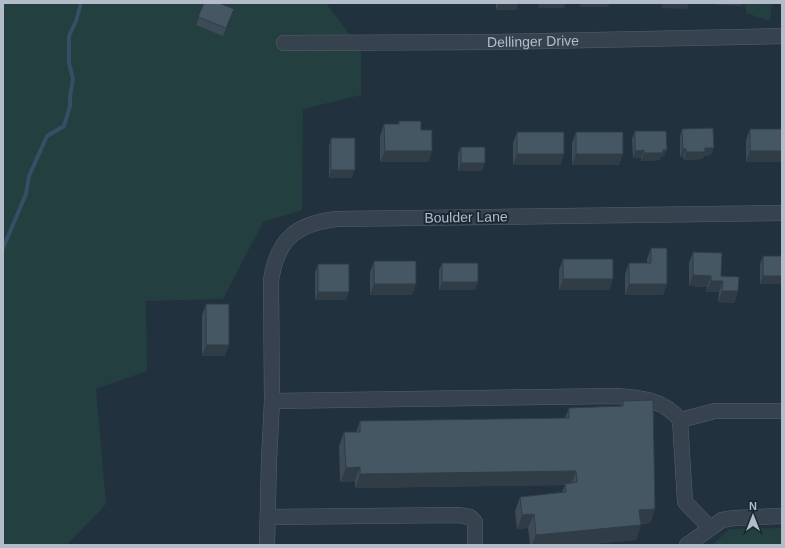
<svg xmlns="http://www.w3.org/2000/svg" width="785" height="548" viewBox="0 0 785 548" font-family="Arial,sans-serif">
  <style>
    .green { fill: #243f3f }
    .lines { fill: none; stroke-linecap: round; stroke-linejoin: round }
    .stream { stroke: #354f66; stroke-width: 4 }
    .minor-casing { stroke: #54606c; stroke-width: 16 }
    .minor { stroke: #36434e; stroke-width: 15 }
    .wall { fill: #3c4b56 }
    .shaded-wall { fill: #313d46 }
    .building { fill: #465764; stroke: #313d46 }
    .labels { text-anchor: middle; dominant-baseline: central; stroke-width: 4; stroke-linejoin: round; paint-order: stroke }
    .street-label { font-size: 14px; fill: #b2bdc9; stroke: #1b2833 }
  </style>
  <rect width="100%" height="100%" fill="#22313e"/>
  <path class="green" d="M 3,3 L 326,3 L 361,50 L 361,95 L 303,109 L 302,210 L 263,222 L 223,299 L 146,301 L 147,371 L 96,389 L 106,504 L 67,545 L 3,545 Z
    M 745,3 L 772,3 L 770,21 L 746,13 Z
    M 782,528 L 782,545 L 712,545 L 730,529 Z"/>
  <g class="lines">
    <path class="stream" d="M 3,248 L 26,194 L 29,176 L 47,136 L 64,126 L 70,106 L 70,96 L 73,79 L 69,63 L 69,36 L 76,21 L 81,3"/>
    <defs>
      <g id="minor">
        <path id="s1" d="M 284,43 L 498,42 L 782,36"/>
        <path d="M 782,213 L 336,219 C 295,224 277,240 271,281 L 272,401 L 616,396 C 640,398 664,399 680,420 L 715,411 L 782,411"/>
        <path d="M 680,420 L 685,502 L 710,528"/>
        <path d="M 268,517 L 458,515 L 470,517 L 475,522 L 475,545"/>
        <path d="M 267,545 L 269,460 L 272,401"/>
        <path d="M 687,545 L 722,520 L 734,518 L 782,516"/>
      </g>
    </defs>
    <use href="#minor" class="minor-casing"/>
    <use href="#minor" class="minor"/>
  </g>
  <path class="wall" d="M 204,3 L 234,9 L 223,36 L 196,25 Z
    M 496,3 L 518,3 L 516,10 L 496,10 Z
    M 399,121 L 421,130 L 432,151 L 428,162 L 380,162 L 380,136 L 384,124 L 398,124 Z
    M 682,129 L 711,155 L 704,156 L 702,159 L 684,160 L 683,157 L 680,157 L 680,136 Z
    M 750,129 L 782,162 L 746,162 L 746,140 Z
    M 635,131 L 664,157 L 661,157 L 660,160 L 641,161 L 641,158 L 633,158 L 632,139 Z
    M 517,132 L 564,154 L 560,165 L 513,165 L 513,143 Z
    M 576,132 L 623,154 L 619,165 L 572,165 L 572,143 Z
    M 331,138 L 352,178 L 329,178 L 329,146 Z
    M 461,147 L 482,171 L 458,171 L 458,154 Z
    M 651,248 L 667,284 L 663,295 L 625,295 L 625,274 L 629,263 L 647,263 L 647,259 Z
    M 693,252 L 738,291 L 734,303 L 718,302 L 719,292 L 706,292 L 707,287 L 689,286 L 689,263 Z
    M 763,256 L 782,284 L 760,284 L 760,264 Z
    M 563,259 L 613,279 L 609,290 L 559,290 L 559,270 Z
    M 374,261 L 416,284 L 412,295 L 370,295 L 370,272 Z
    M 442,263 L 475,290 L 439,290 L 439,270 Z
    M 318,264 L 346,300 L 315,300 L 315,272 Z
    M 206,304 L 225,356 L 202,356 L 202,315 Z
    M 623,401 L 655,509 L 650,523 L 641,524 L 636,540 L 579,545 L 530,545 L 528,528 L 517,529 L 515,511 L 520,497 L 562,492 L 565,485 L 355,488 L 355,481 L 340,482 L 339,446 L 344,432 L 356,432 L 360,421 L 565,418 L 569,408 L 621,406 Z"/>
  <path class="shaded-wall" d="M 499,3 L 518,3 L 516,10 L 496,10 Z
    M 539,3 L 566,3 L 564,8 L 538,8 Z
    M 581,3 L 610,3 L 608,7 L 580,7 Z
    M 663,3 L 689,3 L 687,9 L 661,8 Z
    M 718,3 L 743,3 L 742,6 L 717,5 Z
    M 705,148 L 714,148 L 711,155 L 704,156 L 702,159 L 684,160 L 686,152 Z
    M 683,149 L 686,149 L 683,157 L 680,157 Z
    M 644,150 L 641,158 L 633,158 L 635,151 Z
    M 663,150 L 667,150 L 664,157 L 661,157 L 660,160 L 641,161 L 644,153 Z
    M 385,151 L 432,151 L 428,162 L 380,162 Z
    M 750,151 L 782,151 L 782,162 L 746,162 Z
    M 517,154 L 564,154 L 560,165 L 513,165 Z
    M 576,154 L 623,154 L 619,165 L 572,165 Z
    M 461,163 L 485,163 L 482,171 L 458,171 Z
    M 331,170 L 355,170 L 352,178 L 329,178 Z
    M 693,275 L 711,276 L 707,287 L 689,286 Z
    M 763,276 L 782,276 L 782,284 L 760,284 Z
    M 563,279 L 613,279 L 609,290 L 559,290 Z
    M 711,281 L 723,281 L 719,292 L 706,292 Z
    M 442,282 L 478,282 L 475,290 L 439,290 Z
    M 374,284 L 416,284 L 412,295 L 370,295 Z
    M 629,284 L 667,284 L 663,295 L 625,295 Z
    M 722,291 L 738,291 L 734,303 L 718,302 Z
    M 318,292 L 349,292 L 346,300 L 315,300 Z
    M 206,345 L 229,345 L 225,356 L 202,356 Z
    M 360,467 L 355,481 L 340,482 L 346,468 Z
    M 576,471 L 571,485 L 355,488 L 360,474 Z
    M 655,509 L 650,523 L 634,524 L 639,510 Z
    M 534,514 L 528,528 L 517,529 L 522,515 Z
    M 641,525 L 636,540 L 579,545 L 532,545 L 536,535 Z"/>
  <path class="building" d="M 204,3 L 219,3 L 234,9 L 226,28 L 198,17 Z
    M 399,121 L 421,121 L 421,130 L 432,130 L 432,151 L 385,151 L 384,124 L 399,124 Z
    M 713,128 L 714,148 L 705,148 L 705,152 L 686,152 L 686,149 L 683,149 L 682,129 Z
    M 750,129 L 782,129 L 782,151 L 750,151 Z
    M 635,131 L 666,131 L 667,150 L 663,150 L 663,153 L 644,153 L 644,150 L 635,151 Z
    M 517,132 L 564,132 L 564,154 L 517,154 Z
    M 576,132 L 623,132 L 623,154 L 576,154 Z
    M 331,138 L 355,138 L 355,170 L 331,170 Z
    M 461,147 L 485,147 L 485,163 L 461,163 Z
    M 651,248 L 667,248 L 667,284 L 629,284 L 629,263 L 651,263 Z
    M 693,252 L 722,253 L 721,276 L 739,277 L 738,291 L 722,291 L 723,281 L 711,281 L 711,276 L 693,275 Z
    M 763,256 L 782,256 L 782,276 L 763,276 Z
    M 563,259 L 613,259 L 613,279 L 563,279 Z
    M 374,261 L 416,261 L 416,284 L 374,284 Z
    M 442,263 L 478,263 L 478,282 L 442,282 Z
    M 318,264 L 349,264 L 349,292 L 318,292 Z
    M 206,304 L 229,304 L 229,345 L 206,345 Z
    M 653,400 L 655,509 L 639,510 L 641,525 L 536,535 L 534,514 L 522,515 L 520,497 L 566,492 L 565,484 L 577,482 L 576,471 L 360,474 L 360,467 L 346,468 L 344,432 L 360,432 L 360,421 L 569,418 L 569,408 L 623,406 L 623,401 Z"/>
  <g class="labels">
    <g class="street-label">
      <text stroke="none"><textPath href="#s1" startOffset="249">Dellinger Drive</textPath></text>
      <text transform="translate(466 217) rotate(-1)">Boulder Lane</text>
    </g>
  </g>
  <rect width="785" height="548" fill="none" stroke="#b2bdc9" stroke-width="8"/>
  <g transform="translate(753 516)" stroke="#1b2833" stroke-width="3" paint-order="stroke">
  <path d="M0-3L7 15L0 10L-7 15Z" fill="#b2bdc9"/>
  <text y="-6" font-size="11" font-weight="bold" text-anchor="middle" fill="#b2bdc9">N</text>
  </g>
</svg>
